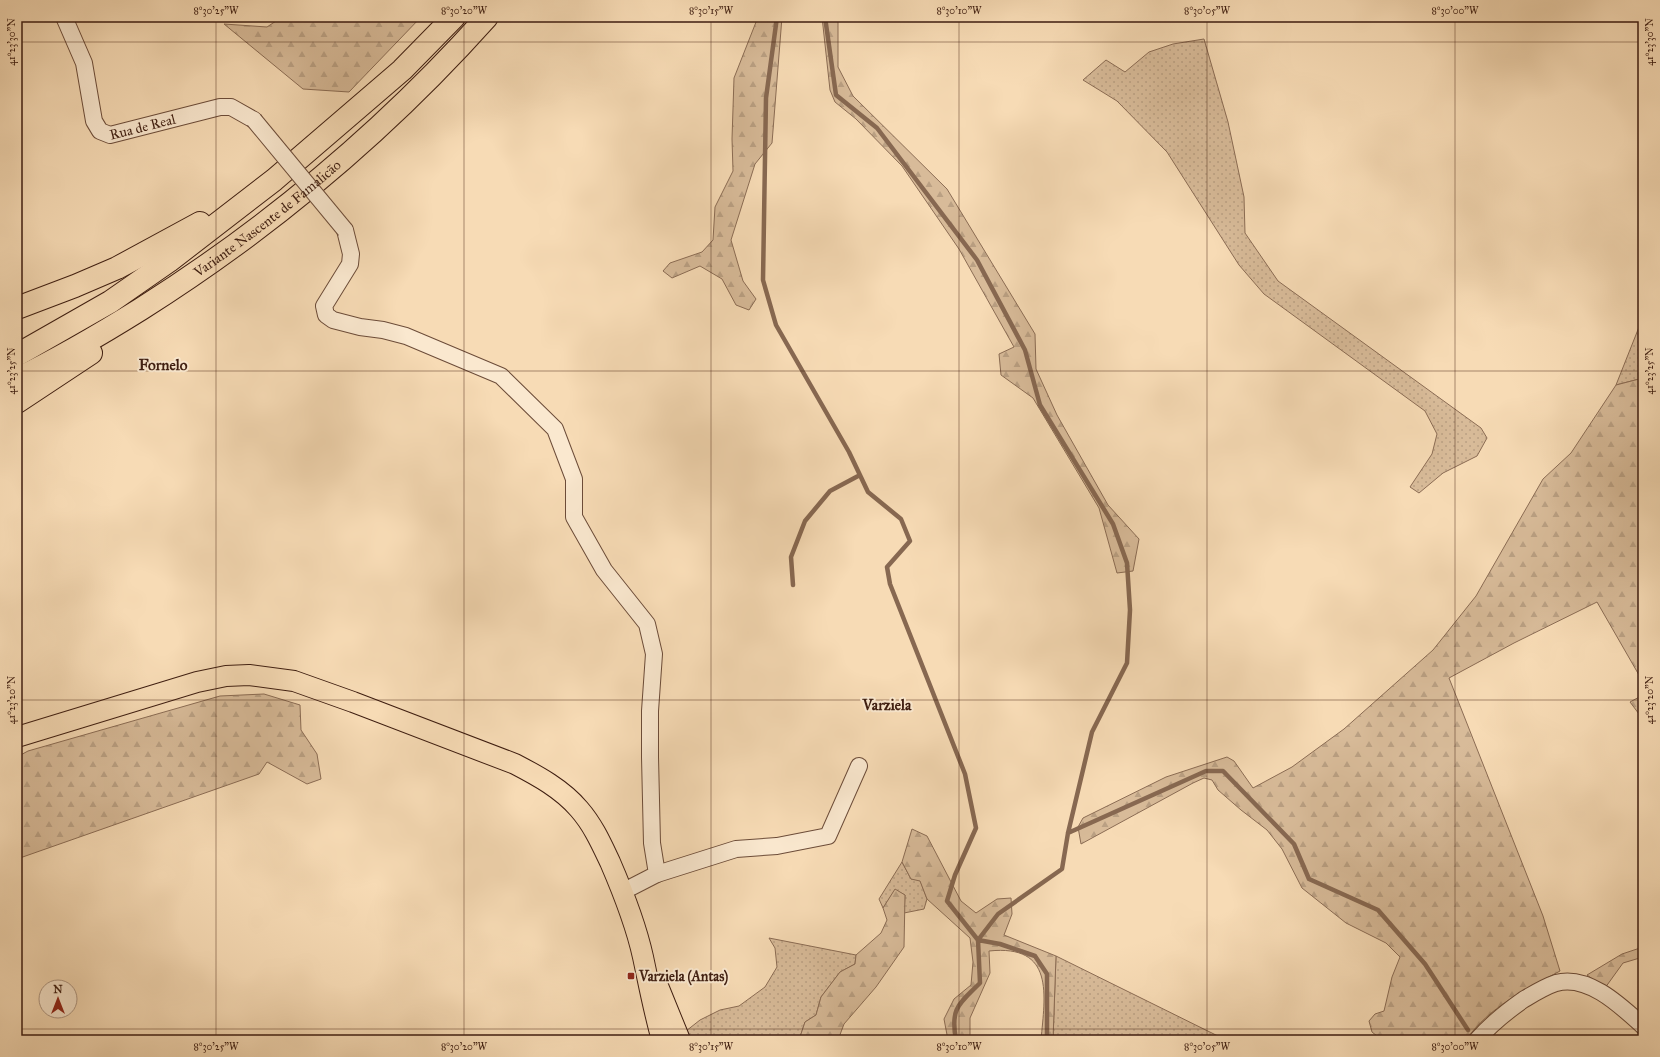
<svg xmlns="http://www.w3.org/2000/svg" width="1660" height="1057" viewBox="0 0 1660 1057" font-family="'IM FELL Great Primer',serif">
  <style>
    .green { fill: url(#green-dots); stroke: #8b6c54 }
    .forest { fill: url(#forest-firs); stroke: #8b6c54 }
    .lines { fill: none; stroke-linecap: round; stroke-linejoin: round }
    .stream { stroke: #876851; stroke-width: 4.5 }
    .minor-casing { stroke: #6c4c39; stroke-width: 18 }
    .major-casing { stroke: #3e1d10; stroke-width: 22 }
    .highway-casing { stroke: #3e1d10; stroke-width: 24 }
    .minor { stroke: #fae8cf; stroke-width: 16 }
    .major { stroke: #f7dbb5; stroke-width: 20 }
    .highway { stroke: #f7dbb5; stroke-width: 22 }
    .minor-bridge-casing { stroke: #6c4c39; stroke-width: 18; stroke-linecap: butt }
    .minor-bridge { stroke: #fae8cf; stroke-width: 16 }
    .ticks { fill: none; stroke: #3e1d10; stroke-width: 1; stroke-opacity: 0.45 }
    .poi-dot { fill: #8f2418; stroke: #fae8cf; stroke-width: 1.5 }
    .labels { text-anchor: middle; dominant-baseline: central; stroke-width: 4; stroke-linejoin: round; paint-order: stroke }
    .street-label { font-size: 14px; fill: #3e1d10; stroke: #fae8cf }
    .poi-label { font-size: 14px; font-weight: bold; fill: #3e1d10; stroke: #fae8cf; text-anchor: start }
    .neighbourhood-label { font-size: 15px; font-weight: bold; fill: #3e1d10; stroke: #fae8cf }
    .neatline { fill: none; stroke: #3e1d10; stroke-width: 1.5 }
    .ticks-label { font-size: 10px; text-anchor: middle; fill: #3e1d10 }
  </style>
  <defs>
    <pattern id="green-dots" width="8" height="8" patternUnits="userSpaceOnUse"><rect width="8" height="8" fill="#d8bb99"/><path d="M2 2h.1M6 6h.1" fill="none" stroke="#baa083" stroke-width="1.8" stroke-linecap="round"/></pattern>
    <pattern id="forest-firs" width="22" height="20" patternUnits="userSpaceOnUse"><rect width="22" height="20" fill="#d8bb99"/><path d="M5 1l3.5 6h-7zM16 11l3.5 6h-7z" fill="#baa083"/></pattern>
  </defs>
  <rect width="100%" height="100%" fill="#f7dbb5"/>
  <filter id="stains"><feTurbulence type="fractalNoise" baseFrequency=".005" numOctaves="4"/><feColorMatrix values="0 0 0 0 .2 0 0 0 0 .09 0 0 0 0 .02 0 0 0 .5 -.17"/></filter>
  <radialGradient id="worn" r=".72"><stop offset=".6" stop-color="#630" stop-opacity="0"/><stop offset="1" stop-color="#630" stop-opacity=".3"/></radialGradient>
  <path class="green" d="M 1204,39 L 1228,122 L 1244,197 L 1245,233 L 1278,281 L 1481,428 L 1487,438 L 1477,456 L 1443,473 L 1419,493 L 1410,487 L 1432,454 L 1437,434 L 1425,411 L 1264,294 L 1239,265 L 1167,152 L 1117,101 L 1083,80 L 1106,60 L 1125,72 L 1149,52 L 1173,44 Z
    M 1643,317 L 1643,378 L 1616,385 Z
    M 902,862 L 911,879 L 920,880 L 927,899 L 924,909 L 904,913 L 905,895 L 895,890 L 883,908 L 879,899 Z
    M 769,938 L 856,955 L 855,964 L 840,972 L 821,997 L 816,1015 L 805,1022 L 799,1040 L 689,1040 L 686,1031 L 700,1020 L 720,1010 L 739,1006 L 765,987 L 777,967 L 775,948 Z
    M 1056,956 L 1226,1040 L 1053,1040 Z"/>
  <path class="forest" d="M 282,17 L 421,17 L 349,92 L 303,89 L 224,24 L 267,27 Z
    M 758,17 L 782,17 L 772,143 L 755,164 L 731,240 L 743,281 L 756,299 L 749,310 L 736,305 L 722,279 L 700,266 L 672,278 L 663,271 L 670,263 L 702,252 L 713,240 L 715,207 L 733,171 L 732,139 L 734,78 Z
    M 822,17 L 838,17 L 838,67 L 853,96 L 947,189 L 1035,334 L 1036,369 L 1057,415 L 1108,505 L 1139,539 L 1133,571 L 1117,573 L 1099,508 L 1033,398 L 1001,375 L 999,354 L 1014,347 L 959,249 L 902,166 L 856,119 L 835,102 L 830,90 Z
    M 1643,378 L 1643,682 L 1597,602 L 1514,643 L 1449,678 L 1543,916 L 1560,971 C 1525,990 1489,1007 1466,1040 L 1382,1040 L 1372,1032 L 1369,1021 L 1375,1014 L 1384,1011 L 1392,977 L 1400,957 L 1386,943 L 1346,923 L 1302,888 L 1282,849 L 1267,830 L 1241,810 L 1218,790 L 1212,780 L 1204,778 L 1193,783 L 1081,844 L 1078,827 L 1083,818 L 1166,777 L 1227,757 L 1234,761 L 1253,788 L 1292,767 L 1344,729 L 1433,650 L 1476,596 L 1543,479 L 1571,453 L 1616,385 Z
    M 264,694 L 300,705 L 301,730 L 317,754 L 321,779 L 307,784 L 267,762 L 259,774 L 17,859 L 17,757 L 28,751 L 220,696 Z
    M 1643,695 L 1643,715 L 1639,714 L 1630,702 Z
    M 912,829 L 927,836 L 961,901 L 976,913 L 997,899 L 1011,898 L 1012,914 L 1004,935 L 1056,956 L 1053,1040 L 1041,1040 C 1045,995 1055,944 989,951 L 990,973 L 970,1018 L 970,1040 L 948,1040 L 944,1019 L 954,999 L 971,985 L 973,962 L 970,938 L 927,899 L 920,881 L 911,879 L 902,862 Z
    M 895,889 L 905,895 L 904,947 L 876,987 L 844,1024 L 838,1040 L 799,1040 L 805,1022 L 816,1015 L 821,997 L 840,972 L 855,964 L 856,955 L 881,933 L 887,920 L 883,908 Z
    M 1643,947 L 1643,957 L 1623,963 L 1605,988 L 1587,975 L 1622,954 Z"/>
  <g class="lines">
    <path class="stream" d="M 777,17 L 766,98 L 763,280 L 776,325 L 849,452 L 868,492 L 901,519 L 910,541 L 887,567 L 890,584 L 965,774 L 976,828 L 955,875 L 947,901 L 978,940 L 980,983 C 959,1004 950,1008 956,1040
      M 825,17 L 836,95 L 877,128 L 977,260 L 1025,350 L 1040,405 L 1113,524 L 1127,563 L 1130,610 L 1127,663 L 1092,732 L 1068,833 L 1062,869 L 998,914 L 978,940 L 1000,944 L 1035,956 L 1047,974 L 1047,1040
      M 793,585 L 791,557 L 805,521 L 830,491 L 860,475
      M 1068,833 L 1206,771 L 1223,771 L 1294,844 L 1309,879 L 1378,910 L 1425,964 L 1468,1030"/>
    <defs>
      <g id="minor">
        <path id="s1" d="M 64,17 L 84,63 L 94,121 L 100,131 L 110,135 L 220,107 L 231,107 L 254,120"/>
        <path d="M 345,230 L 351,254 L 350,264 L 324,306 L 326,315 L 333,320 L 360,327 L 383,330 L 406,336 L 501,376 L 555,429 L 574,479 L 574,517 L 604,570 L 647,624 L 654,654 L 650,711 L 650,757 L 652,843 L 657,874 L 622,892"/>
        <path d="M 657,874 L 736,849 L 777,846 L 828,836 L 859,766"/>
        <path d="M 1477,1040 C 1491,1024 1506,1012 1523,1000 C 1533,994 1544,987 1556,983 C 1588,974 1621,1006 1643,1026"/>
      </g>
      <path id="major" d="M 17,737 L 197,682 L 226,676 L 249,675 L 294,681 L 353,702 L 515,764 C 538,776 562,789 579,809 C 593,825 601,843 610,862 C 623,892 636,925 643,957 C 649,985 654,1012 662,1040
        M 658,986 L 680,1040"/>
      <g id="highway">
        <path d="M 17,308 L 75,286 L 117,268 L 200,223"/>
        <path d="M 17,355 L 110,302 L 169,261 L 274,180 L 402,70 L 454,17"/>
        <path id="s2" d="M 17,379 C 60,358 101,334 141,309 C 269,228 386,130 487,17"/>
        <path d="M 17,402 L 91,353"/>
      </g>
    </defs>
    <use href="#minor" class="minor-casing"/>
    <use href="#major" class="major-casing"/>
    <use href="#highway" class="highway-casing"/>
    <use href="#minor" class="minor"/>
    <use href="#major" class="major"/>
    <use href="#highway" class="highway"/>
    <defs>
      <path id="minor-bridge" d="M 254,120 L 345,230"/>
    </defs>
    <use href="#minor-bridge" class="minor-bridge-casing"/>
    <use href="#minor-bridge" class="minor-bridge"/>
  </g>
  <path class="ticks" d="M 216,17 L 216,1040M 464,17 L 464,1040M 711,17 L 711,1040M 959,17 L 959,1040M 1207,17 L 1207,1040M 1455,17 L 1455,1040M 17,42 L 1643,42M 17,371 L 1643,371M 17,700 L 1643,700M 17,1029 L 1643,1029"/>
  <rect class="poi-dot" x="627" y="972" width="8" height="8" rx="2"/>
  <g class="labels">
    <g class="street-label">
      <text stroke="none"><textPath href="#s1" startOffset="165">Rua de Real</textPath></text>
      <text stroke="none"><textPath href="#s2" startOffset="298">Variante Nascente de Famalicão</textPath></text>
    </g>
    <g class="poi-label">
      <text x="639" y="976">Varziela (Antas)</text>
    </g>
    <g class="neighbourhood-label">
      <text x="163" y="365">Fornelo</text>
      <text x="887" y="705">Varziela</text>
    </g>
  </g>
  <rect width="1660" height="1057" fill="none" stroke="#f7dbb5" stroke-width="44"/>
  <g transform="translate(58 999)"><circle r="19" fill="#fae8cf" stroke="#af9783"/>
  <path d="M0-3L7 15L0 10L-7 15Z" fill="#8f2418"/>
  <text y="-6" font-size="11" font-weight="bold" text-anchor="middle" fill="#3e1d10">N</text>
  </g>
  <rect x="22" y="22" width="1616" height="1013" class="neatline"/>
  <g class="ticks-label">
    <text x="216" y="14">8°30'25"W</text>
    <text x="464" y="14">8°30'20"W</text>
    <text x="711" y="14">8°30'15"W</text>
    <text x="959" y="14">8°30'10"W</text>
    <text x="1207" y="14">8°30'05"W</text>
    <text x="1455" y="14">8°30'00"W</text>
    <text transform="translate(11 42) rotate(-90)" y="4">41°23'30"N</text>
    <text transform="translate(1649 42) rotate(-90)" y="4">41°23'30"N</text>
    <text transform="translate(11 371) rotate(-90)" y="4">41°23'25"N</text>
    <text transform="translate(1649 371) rotate(-90)" y="4">41°23'25"N</text>
    <text transform="translate(11 700) rotate(-90)" y="4">41°23'20"N</text>
    <text transform="translate(1649 700) rotate(-90)" y="4">41°23'20"N</text>
    <text x="216" y="1050">8°30'25"W</text>
    <text x="464" y="1050">8°30'20"W</text>
    <text x="711" y="1050">8°30'15"W</text>
    <text x="959" y="1050">8°30'10"W</text>
    <text x="1207" y="1050">8°30'05"W</text>
    <text x="1455" y="1050">8°30'00"W</text>
  </g>
  <rect width="100%" height="100%" filter="url(#stains)"/>
  <rect width="100%" height="100%" fill="url(#worn)"/>
</svg>
